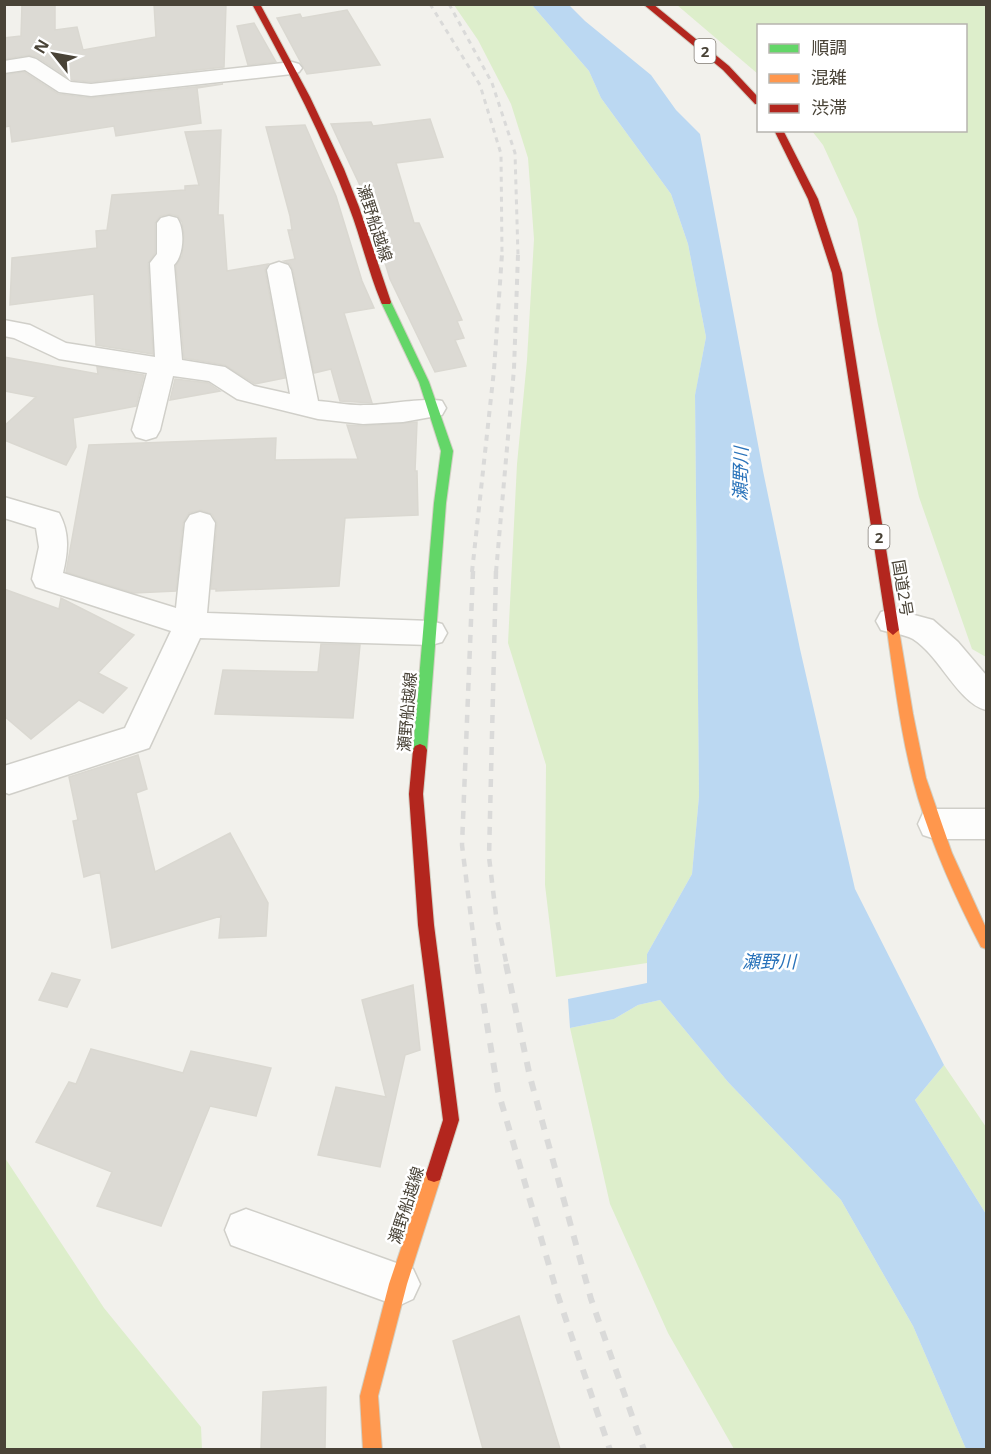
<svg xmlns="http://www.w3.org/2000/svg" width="991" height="1454" viewBox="0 0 991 1454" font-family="'Open Sans','Noto Sans JP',sans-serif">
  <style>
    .green { fill: #ddeecb }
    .water { fill: #bbd8f2 }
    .building { fill: #dcdad4; stroke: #dad8d1; stroke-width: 1.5 }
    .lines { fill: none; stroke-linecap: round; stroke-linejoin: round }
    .street-casing { stroke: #d0cfc9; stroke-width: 3 }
    .fast-casing { stroke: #d2cfc3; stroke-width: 2 }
    .slow-casing { stroke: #d2cfc3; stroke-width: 2 }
    .jam-casing { stroke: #d2cfc3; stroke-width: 2 }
    .street { fill: #fdfdfc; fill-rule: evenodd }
    .fast { fill: #63d668; fill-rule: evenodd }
    .slow { fill: #ff974d; fill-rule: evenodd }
    .jam { fill: #b3261e; fill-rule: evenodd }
    .rail-far3 { stroke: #dadad9; stroke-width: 3; stroke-dasharray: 5 5; stroke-linecap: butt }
    .rail-far2 { stroke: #dadad9; stroke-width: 4; stroke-dasharray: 6 6; stroke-linecap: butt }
    .rail-far1 { stroke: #dadad9; stroke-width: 4.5; stroke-dasharray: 8 8; stroke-linecap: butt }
    .rail { stroke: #dadad9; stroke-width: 6; stroke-dasharray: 10 10; stroke-linecap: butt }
    .labels { text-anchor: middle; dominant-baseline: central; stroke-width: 5; stroke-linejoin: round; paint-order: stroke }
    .shield { fill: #fff; stroke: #807b73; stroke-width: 1.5 }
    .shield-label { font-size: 15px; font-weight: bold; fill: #494337 }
    .street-label { font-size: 16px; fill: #494337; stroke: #fff }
    .water-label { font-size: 18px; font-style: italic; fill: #2a73ba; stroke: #fff }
  </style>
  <rect width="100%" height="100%" fill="#f2f1ec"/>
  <path class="green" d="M 454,5 L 532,5 L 589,71 L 601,98 L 671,194 L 688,244 L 706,337 L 695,396 L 699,796 L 692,874 L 647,954 L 647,963 L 556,977 L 545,885 L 546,765 L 508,643 L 517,464 L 527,360 L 534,239 L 528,158 L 511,104 L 478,40 Z
    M 677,5 L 986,5 L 986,657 L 972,649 L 919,497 L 878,325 L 857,219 L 823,145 L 812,131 L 966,130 L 966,26 L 758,26 L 758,74 Z
    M 660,1000 L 728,1082 L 841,1200 L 913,1326 L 966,1449 L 734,1449 L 668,1333 L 610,1204 L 570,1028 L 614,1019 L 638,1005 Z
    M 944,1065 L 986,1127 L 986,1214 L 915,1100 Z
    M 5,1158 L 104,1308 L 201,1427 L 202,1449 L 5,1449 Z"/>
  <path class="water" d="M 532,5 L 569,5 L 585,21 L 651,75 L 676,110 L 700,134 L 763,471 L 800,649 L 855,889 L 944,1065 L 915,1100 L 986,1214 L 986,1449 L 966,1449 L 913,1326 L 841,1200 L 728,1082 L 660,1000 L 638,1005 L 614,1019 L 570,1028 L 568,999 L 647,983 L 647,954 L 692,874 L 699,796 L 695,395 L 706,337 L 688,244 L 671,194 L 601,98 L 589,71 Z"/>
  <path class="building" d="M 22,4 L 55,4 L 55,30 L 77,27 L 83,50 L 156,37 L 154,4 L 226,4 L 224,67 L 91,82 L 72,80 L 37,57 L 29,55 L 4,59 L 4,38 L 21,36 Z
    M 347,10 L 380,65 L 307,74 L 277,18 L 300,14 L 302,18 Z
    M 254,23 L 276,62 L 248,65 L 237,26 Z
    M 24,72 L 58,94 L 91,98 L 223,84 L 197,88 L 201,123 L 116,136 L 114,126 L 12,142 L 10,126 L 4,127 L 4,75 Z
    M 430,119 L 443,157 L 396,163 L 414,223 L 419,223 L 462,320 L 457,321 L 464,338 L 455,340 L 466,366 L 435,372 L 390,279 L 364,194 L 331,124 L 371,122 L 373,126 Z
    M 305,125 L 336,196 L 362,281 L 374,308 L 344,313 L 372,403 L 340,401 L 331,369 L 314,373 L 293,270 L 290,264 L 284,261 L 295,259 L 288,230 L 292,230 L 290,216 L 266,127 Z
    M 221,130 L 218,215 L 223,215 L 227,271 L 268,264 L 265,270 L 285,378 L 255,384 L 225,365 L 184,358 L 176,266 L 182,256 L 184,235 L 182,222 L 178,216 L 170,214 L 160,216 L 155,223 L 155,253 L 148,263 L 153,354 L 96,345 L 94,294 L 10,305 L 12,258 L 97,248 L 96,231 L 107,230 L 112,195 L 185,190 L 185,186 L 199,185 L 185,132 Z
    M 4,357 L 98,374 L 97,367 L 144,375 L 136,406 L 73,418 L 76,447 L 66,465 L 4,440 L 4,426 L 36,397 L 4,391 Z
    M 175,379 L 208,383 L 220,391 L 170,400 Z
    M 417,422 L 415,471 L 417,471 L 418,515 L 345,518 L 339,586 L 216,591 L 216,589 L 211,589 L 217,523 L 212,514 L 201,510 L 189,513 L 183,523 L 176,591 L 134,593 L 66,572 L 89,445 L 276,438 L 275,460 L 358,459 L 347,425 L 363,426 Z
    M 4,589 L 59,609 L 61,598 L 134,635 L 98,673 L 127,688 L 103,713 L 79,700 L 31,739 L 4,716 Z
    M 321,644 L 360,645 L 353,718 L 215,714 L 223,670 L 318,672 Z
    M 138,755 L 147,789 L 136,793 L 155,872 L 230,833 L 268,903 L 266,936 L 219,938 L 221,916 L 112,948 L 100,872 L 84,877 L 73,821 L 78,820 L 69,777 Z
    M 52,973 L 80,980 L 67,1007 L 39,1000 Z
    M 413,985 L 420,1050 L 405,1055 L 380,1167 L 318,1155 L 336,1087 L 386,1097 L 362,1000 Z
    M 91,1049 L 183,1073 L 191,1051 L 271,1068 L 256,1116 L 210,1106 L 161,1226 L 97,1206 L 112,1172 L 36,1142 L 69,1082 L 76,1084 Z
    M 519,1316 L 560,1449 L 483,1449 L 453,1341 Z
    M 326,1387 L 325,1449 L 261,1449 L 263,1392 Z"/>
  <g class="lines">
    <defs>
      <path id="street" d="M 29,57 L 36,59 L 71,82 L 91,84 L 292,62 L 299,64 L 302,68 L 299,72 L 292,74 L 91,96 L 59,92 L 25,70 L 4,73 L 4,61 Z
        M 169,216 L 177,218 C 185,229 184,255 174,265 L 182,360 L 225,367 L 254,386 L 290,394 L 267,270 L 270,265 L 279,262 L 288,265 L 291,270 L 318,401 C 334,402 350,406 366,405 C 386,405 425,397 442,401 L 446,408 L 442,415 L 403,422 L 363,424 L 318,419 L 237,399 L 209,381 L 173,376 L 160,430 L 156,437 L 146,440 L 136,437 L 132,430 L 147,373 L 59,359 L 14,338 L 4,336 L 4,320 L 30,325 L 66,343 L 155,357 L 150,263 L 157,254 L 157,223 L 161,218 Z
        M 4,497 L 59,513 C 70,533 68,552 63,573 L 176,608 L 185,523 L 190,515 L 200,512 L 210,515 L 215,523 L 207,613 L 431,621 L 442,624 L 447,633 L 442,642 L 431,645 L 200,638 L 149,748 L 9,794 L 4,792 L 4,766 L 125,728 L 171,631 L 36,587 L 32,579 L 39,547 L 36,528 L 4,518 Z
        M 892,609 L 933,620 L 958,642 L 986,675 L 986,710 C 958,703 940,656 913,639 C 904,634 891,633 881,630 L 876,621 L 881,612 Z
        M 935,809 L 986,809 L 986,839 L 935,839 L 923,835 L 918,824 L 923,813 Z
        M 246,1209 L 413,1269 L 420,1284 L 413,1299 L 398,1306 L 231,1245 L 225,1230 L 231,1215 Z"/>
      <path id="fast" d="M 386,299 L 391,302 L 429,382 L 453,451 L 446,503 L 427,750 L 425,754 L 420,756 L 415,754 L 413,750 L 434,503 L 441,451 L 419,382 L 381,302 Z"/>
      <path id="slow" d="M 893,625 L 899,630 L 913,714 L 926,778 L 952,853 L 986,928 L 986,949 L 981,947 C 956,899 934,850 918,798 C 902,744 895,686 887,630 Z
        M 434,1166 L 440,1168 L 442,1174 L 407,1284 L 378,1396 L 382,1450 L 363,1450 L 360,1396 L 389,1284 L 426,1174 L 428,1168 Z"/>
      <path id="jam" d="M 252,4 L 260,4 L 310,97 L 344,169 L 359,207 L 391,302 L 390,304 L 382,304 L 381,302 C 368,271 361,238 349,207 C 323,136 288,70 252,4 Z
        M 643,4 L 653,4 L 729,66 L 758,97 L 758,104 L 755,104 L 723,70 Z
        M 774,130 L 783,130 L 818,199 L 842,273 L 899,630 L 893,635 L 887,630 L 832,273 L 808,199 Z
        M 420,744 L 425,746 L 427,750 L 423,794 L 434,925 L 459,1120 L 442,1174 L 440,1180 L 434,1182 L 428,1180 L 426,1174 L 443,1120 L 418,925 L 409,794 L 413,750 L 415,746 Z"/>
    </defs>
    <use href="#street" class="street-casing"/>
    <use href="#fast" class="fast-casing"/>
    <use href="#slow" class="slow-casing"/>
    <use href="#jam" class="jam-casing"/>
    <use href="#street" class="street"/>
    <use href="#fast" class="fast"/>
    <use href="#slow" class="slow"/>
    <use href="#jam" class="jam"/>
    <path class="rail-far3" d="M 430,4 L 480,85 L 501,154 L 502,255
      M 449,4 L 492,83 L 515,153 L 518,255"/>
    <path class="rail-far2" d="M 472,572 L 494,370 L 502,254
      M 496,572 L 514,369 L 518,254"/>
    <path class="rail-far1" d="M 473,571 L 462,845 L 477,966
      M 496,571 L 489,857 L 496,915 L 507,966"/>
    <path class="rail" d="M 477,964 L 498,1091 L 558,1296 L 610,1450
      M 506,964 L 530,1077 L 591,1299 L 644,1450"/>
  </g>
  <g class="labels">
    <g class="shield">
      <rect x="694.5" y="39" width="21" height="24" rx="4.5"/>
      <rect x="868.5" y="525" width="21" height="24" rx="4.5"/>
    </g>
    <g class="shield-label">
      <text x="705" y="51">2</text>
      <text x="879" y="537">2</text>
    </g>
    <g class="street-label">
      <text transform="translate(375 223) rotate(72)">瀬野船越線</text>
      <text transform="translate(903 588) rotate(81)">国道2号</text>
      <text transform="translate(407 712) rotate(-85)">瀬野船越線</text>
      <text transform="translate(406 1205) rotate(-72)">瀬野船越線</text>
    </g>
    <g class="water-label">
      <text transform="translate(740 474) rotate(-89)">瀬野川</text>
      <text x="769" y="961">瀬野川</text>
    </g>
  </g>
  <rect width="991" height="1454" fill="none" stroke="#494337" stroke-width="12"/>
  <rect x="757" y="24" width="210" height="108" fill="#ffffff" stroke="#b6b4af" stroke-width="1.5"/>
  <rect x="769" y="44" width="30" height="9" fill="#63d668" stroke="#b6b4af" stroke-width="1.5"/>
  <text x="811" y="54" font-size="18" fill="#494337">順調</text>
  <rect x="769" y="74" width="30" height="9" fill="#ff974d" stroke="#b6b4af" stroke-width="1.5"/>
  <text x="811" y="84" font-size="18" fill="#494337">混雑</text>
  <rect x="769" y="104" width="30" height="9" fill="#b3261e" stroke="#b6b4af" stroke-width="1.5"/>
  <text x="811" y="114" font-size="18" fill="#494337">渋滞</text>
  <g transform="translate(54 54) rotate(301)" stroke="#ffffff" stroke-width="4.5" paint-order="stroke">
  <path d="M0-4.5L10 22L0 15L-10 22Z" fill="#494337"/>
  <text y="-9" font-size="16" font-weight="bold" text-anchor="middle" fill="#494337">N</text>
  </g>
</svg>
